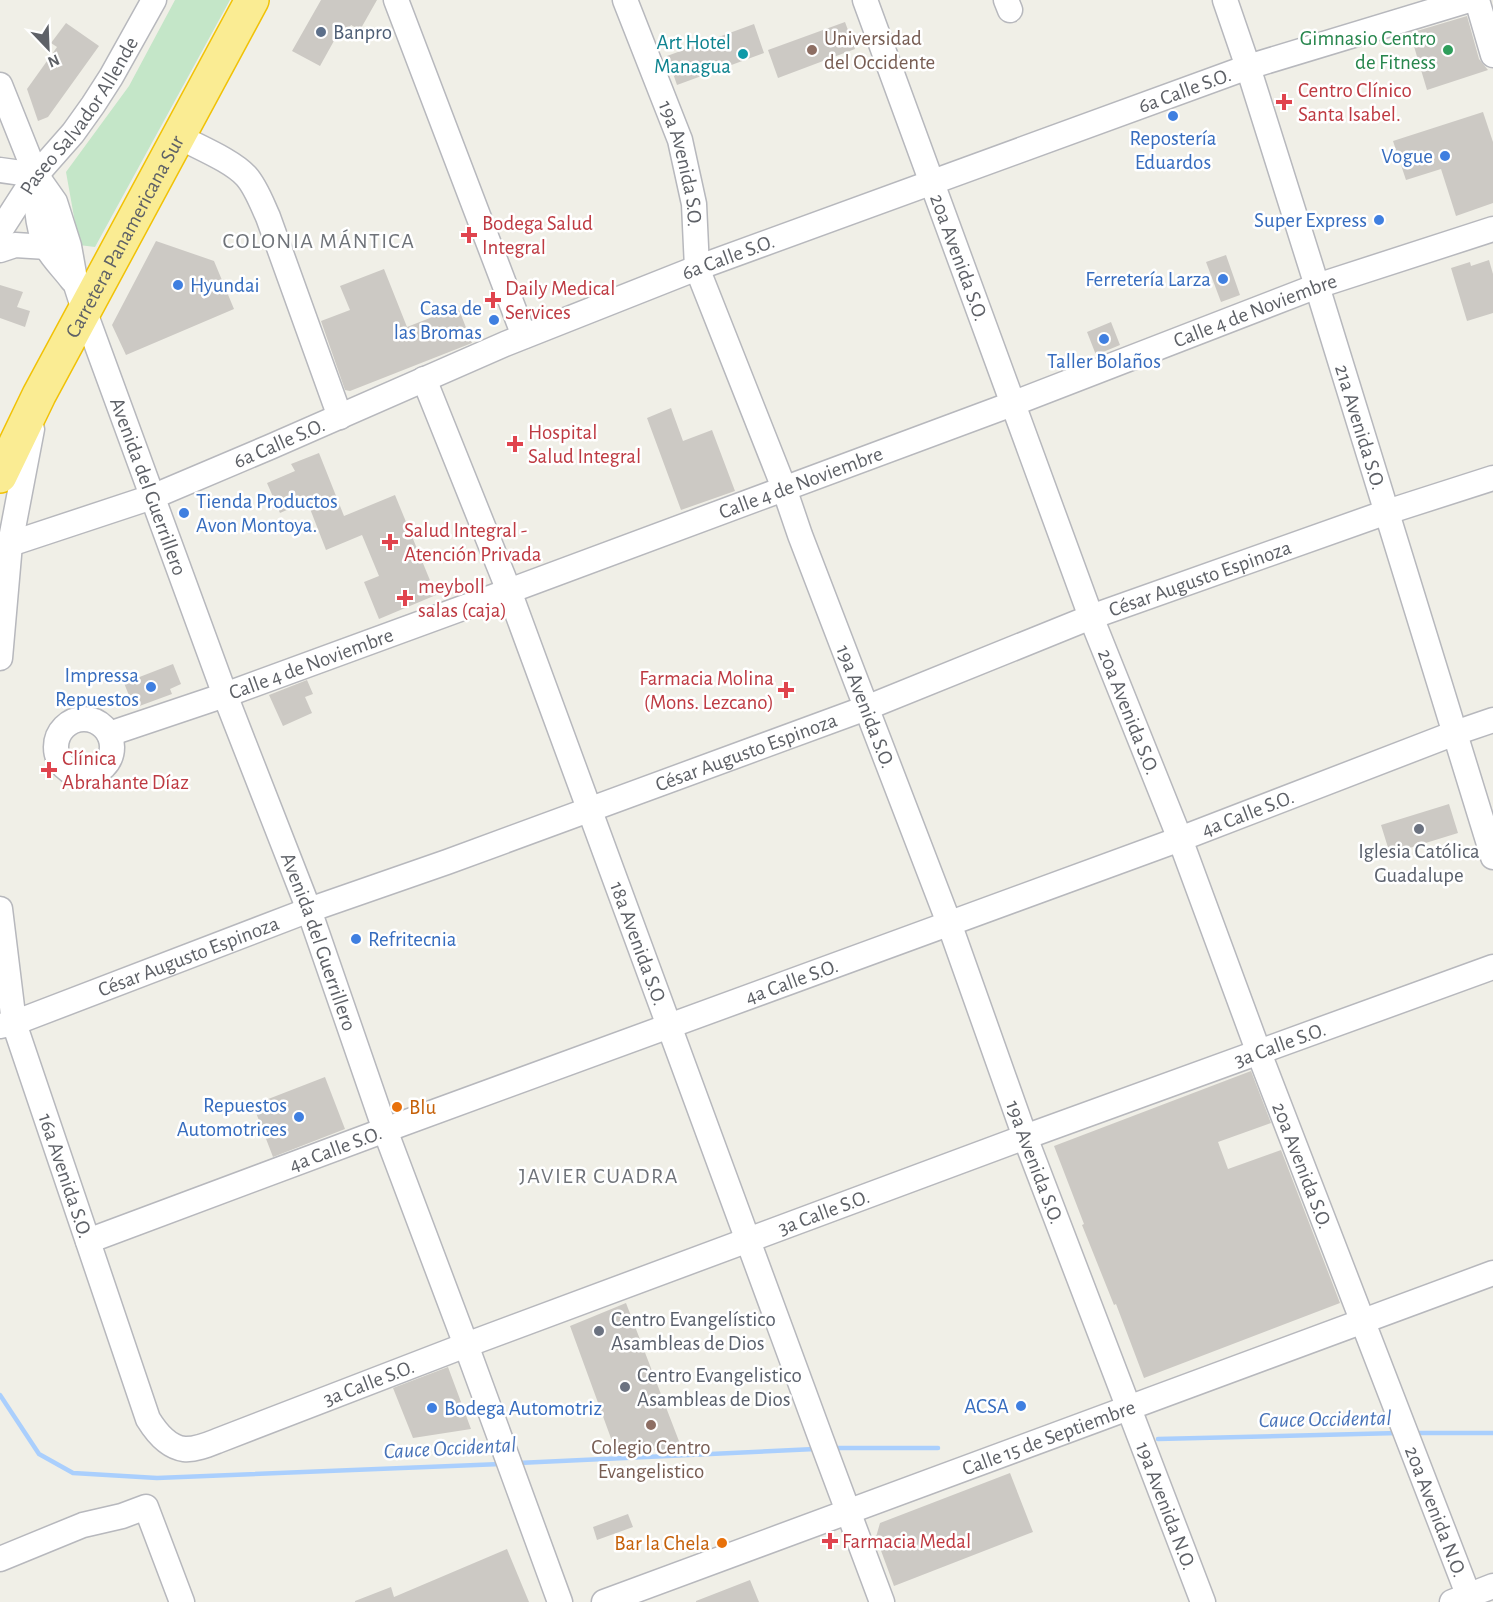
<svg xmlns="http://www.w3.org/2000/svg" width="1493" height="1602" viewBox="0 0 1493 1602" font-family="'Alegreya Sans',sans-serif">
  <style>
    .green { fill: #c4e6c8 }
    .lines { fill: none; stroke-linecap: round; stroke-linejoin: round }
    .stream { stroke: #aacffd; stroke-width: 4.5 }
    .building { fill: #ccc9c4 }
    .minor-casing { stroke: #b7b8bd; stroke-width: 27 }
    .highway-casing { stroke: #f1c206; stroke-width: 36 }
    .minor { stroke: #fff; stroke-width: 24 }
    .highway { stroke: #faec93; stroke-width: 33 }
    .service-dot { fill: #5c6f8a; stroke: #fff; stroke-width: 2 }
    .education-dot { fill: #8d6e63; stroke: #fff; stroke-width: 2 }
    .leisure-dot { fill: #2e9e5b; stroke: #fff; stroke-width: 2 }
    .culture-dot { fill: #0f9aa8; stroke: #fff; stroke-width: 2 }
    .health-dot { fill: #e0444e; stroke: #fff; stroke-width: 2 }
    .shop-dot { fill: #3f7fe0; stroke: #fff; stroke-width: 2 }
    .worship-dot { fill: #6b7280; stroke: #fff; stroke-width: 2 }
    .food-dot { fill: #e8710a; stroke: #fff; stroke-width: 2 }
    .labels { text-anchor: middle; dominant-baseline: central; stroke-width: 5; stroke-linejoin: round; paint-order: stroke }
    .service-label { font-size: 21px; fill: #4e5e75; stroke: #fff; text-anchor: start }
    .education-label { font-size: 21px; fill: #785e54; stroke: #fff; text-anchor: start }
    .leisure-label { font-size: 21px; fill: #27864d; stroke: #fff; text-anchor: end }
    .culture-label { font-size: 21px; fill: #0d838f; stroke: #fff; text-anchor: end }
    .street-label { font-size: 21px; fill: #5e6167; stroke: #fff }
    .health-label { font-size: 21px; fill: #be3a42; stroke: #fff; text-anchor: start }
    .shop-label { font-size: 21px; fill: #366cbe; stroke: #fff; text-anchor: end }
    .worship-label { font-size: 21px; fill: #5b616d; stroke: #fff; text-anchor: start }
    .food-label { font-size: 21px; fill: #c56008; stroke: #fff; text-anchor: start }
    .neighbourhood-label { font-size: 22px; letter-spacing: 1.5px; fill: #6f7379; stroke: #fff }
    .water-label { font-size: 22px; font-style: italic; fill: #4873b8; stroke: #fff }
  </style>
  <rect width="100%" height="100%" fill="#f0efe7"/>
  <path class="green" d="M 175,0 L 230,0 L 95,247 L 79,245 L 66,172 L 129,86 Z"/>
  <g class="lines">
    <path class="stream" d="M 0,1395 L 39,1454 L 73,1473 L 157,1478 L 501,1464
      M 1415,1433 L 1493,1433
      M 1158,1439 L 1398,1433
      M 833,1448 L 938,1448
      M 518,1463 L 815,1449"/>
  </g>
  <path class="building" d="M 321,0 L 377,0 L 360,30 L 351,25 L 346,33 L 340,30 L 320,66 L 292,51 Z
    M 1467,16 L 1479,59 L 1488,70 L 1427,90 L 1410,33 Z
    M 845,22 L 855,49 L 778,78 L 768,50 Z
    M 66,23 L 99,46 L 48,117 L 38,121 L 27,89 L 57,47 L 51,43 Z
    M 754,24 L 764,53 L 677,85 L 667,56 Z
    M 1483,112 L 1493,142 L 1493,203 L 1456,216 L 1441,169 L 1406,180 L 1393,141 Z
    M 156,241 L 214,261 L 234,309 L 126,355 L 112,325 Z
    M 1226,255 L 1240,295 L 1221,302 L 1206,262 Z
    M 1489,260 L 1493,274 L 1493,313 L 1467,321 L 1451,268 L 1470,262 L 1471,266 Z
    M 384,269 L 407,327 L 458,307 L 472,343 L 350,391 L 345,390 L 321,321 L 350,310 L 340,286 Z
    M 0,285 L 23,292 L 17,307 L 30,311 L 25,327 L 0,318 Z
    M 1111,322 L 1120,345 L 1096,355 L 1087,332 Z
    M 671,408 L 683,441 L 712,430 L 735,491 L 681,510 L 647,418 Z
    M 319,453 L 344,516 L 395,495 L 436,595 L 379,619 L 364,582 L 379,576 L 362,535 L 326,550 L 307,501 L 280,513 L 267,483 L 295,471 L 291,464 Z
    M 173,664 L 181,684 L 170,689 L 172,694 L 134,708 L 124,683 Z
    M 307,680 L 313,694 L 305,697 L 312,713 L 283,726 L 269,695 Z
    M 1449,804 L 1458,833 L 1390,854 L 1381,825 Z
    M 1251,1071 L 1271,1123 L 1218,1142 L 1228,1169 L 1281,1150 L 1340,1303 L 1144,1378 L 1116,1304 L 1114,1305 L 1082,1225 L 1084,1224 L 1054,1146 Z
    M 325,1077 L 345,1129 L 273,1157 L 253,1105 Z
    M 626,1303 L 682,1449 L 616,1452 L 570,1326 Z
    M 448,1367 L 471,1429 L 413,1438 L 393,1388 Z
    M 1010,1473 L 1033,1532 L 894,1586 L 876,1537 L 880,1523 Z
    M 628,1514 L 633,1527 L 597,1540 L 593,1527 Z
    M 507,1549 L 529,1602 L 355,1602 L 355,1601 L 391,1587 L 394,1597 Z
    M 750,1580 L 759,1602 L 696,1602 L 696,1601 Z"/>
  <g class="lines">
    <defs>
      <g id="minor">
        <path d="M 396,0 L 524,336"/>
        <path id="s1" d="M 625,0 L 680,140 L 694,204 L 697,268 L 784,488 L 800,535 L 949,923 L 1025,1137 L 1203,1602"/>
        <path id="s2" d="M 865,0 L 1091,617 L 1180,839 L 1259,1053 L 1471,1602"/>
        <path d="M 1006,0 L 1010,10"/>
        <path id="s3" d="M 1225,0 L 1248,67 L 1317,286 L 1493,857"/>
        <path d="M 1477,0 L 1493,55"/>
        <path id="s4" d="M 0,85 L 36,175 L 55,202 L 69,246 L 76,285 L 84,310 L 225,695 L 309,910 L 385,1130 L 466,1345 L 560,1602"/>
        <path d="M 178,136 C 198,147 231,160 246,176 C 256,187 262,204 268,217 L 340,417"/>
        <path d="M 0,170 L 36,175"/>
        <path d="M 36,175 C 36,199 36,223 46,246 C 52,258 64,269 72,280"/>
        <path id="s5" d="M 0,231 L 36,175 L 73,133 L 93,105 L 111,77 L 154,0"/>
        <path d="M 0,250 L 15,245 L 47,247"/>
        <path id="s6" d="M 424,379 L 509,591 L 821,1439 L 882,1602"/>
        <path id="s7" d="M 0,546 L 10,544 L 152,497 L 270,447 L 505,344 L 697,268 L 1248,67 L 1469,0"/>
        <path d="M 0,658 L 10,544 L 32,429"/>
        <circle cx="84" cy="747" r="28"/>
        <path id="s8" d="M 109,734 L 225,695 L 509,591 L 1012,404 L 1317,286 L 1493,229"/>
        <path id="s9" d="M 0,909 L 14,1023 L 148,1419 C 156,1432 168,1447 184,1449 C 195,1450 207,1445 217,1441 L 466,1345 L 1025,1137 L 1493,967"/>
        <path id="s10" d="M 0,1026 L 14,1023 L 309,910 L 447,862 L 866,708 L 1091,617 L 1387,512 L 1493,478"/>
        <path id="s11" d="M 88,1241 L 385,1130 L 1180,839 L 1455,733 L 1493,720"/>
        <path d="M 0,1559 L 83,1525 L 122,1516 L 146,1507 L 182,1602"/>
        <path id="s12" d="M 604,1602 L 1493,1273"/>
        <path d="M 1452,1602 L 1493,1586"/>
      </g>
      <g id="highway">
        <path id="s13" d="M 0,476 L 39,395 L 252,0"/>
      </g>
    </defs>
    <use href="#minor" class="minor-casing"/>
    <use href="#highway" class="highway-casing"/>
    <use href="#minor" class="minor"/>
    <use href="#highway" class="highway"/>
  </g>
  <circle class="service-dot" cx="321" cy="32" r="6"/>
  <g class="education-dot">
    <circle cx="812" cy="50" r="6"/>
    <circle cx="651" cy="1425" r="6"/>
  </g>
  <circle class="leisure-dot" cx="1448" cy="50" r="6"/>
  <circle class="culture-dot" cx="743" cy="54" r="6"/>
  <g class="health-dot">
    <path d="M1281 93h6v6h6v6h-6v6h-6v-6h-6v-6h6z"/>
    <path d="M466 226h6v6h6v6h-6v6h-6v-6h-6v-6h6z"/>
    <path d="M490 291h6v6h6v6h-6v6h-6v-6h-6v-6h6z"/>
    <path d="M512 435h6v6h6v6h-6v6h-6v-6h-6v-6h6z"/>
    <path d="M387 533h6v6h6v6h-6v6h-6v-6h-6v-6h6z"/>
    <path d="M402 589h6v6h6v6h-6v6h-6v-6h-6v-6h6z"/>
    <path d="M783 681h6v6h6v6h-6v6h-6v-6h-6v-6h6z"/>
    <path d="M46 761h6v6h6v6h-6v6h-6v-6h-6v-6h6z"/>
    <path d="M827 1532h6v6h6v6h-6v6h-6v-6h-6v-6h6z"/>
  </g>
  <g class="shop-dot">
    <circle cx="1173" cy="116" r="6"/>
    <circle cx="1445" cy="156" r="6"/>
    <circle cx="1379" cy="220" r="6"/>
    <circle cx="1223" cy="279" r="6"/>
    <circle cx="178" cy="285" r="6"/>
    <circle cx="494" cy="320" r="6"/>
    <circle cx="1104" cy="339" r="6"/>
    <circle cx="184" cy="513" r="6"/>
    <circle cx="151" cy="687" r="6"/>
    <circle cx="356" cy="939" r="6"/>
    <circle cx="299" cy="1117" r="6"/>
    <circle cx="1021" cy="1406" r="6"/>
    <circle cx="432" cy="1408" r="6"/>
  </g>
  <g class="worship-dot">
    <circle cx="1419" cy="829" r="6"/>
    <circle cx="599" cy="1331" r="6"/>
    <circle cx="625" cy="1387" r="6"/>
  </g>
  <g class="food-dot">
    <circle cx="397" cy="1107" r="6"/>
    <circle cx="722" cy="1543" r="6"/>
  </g>
  <g class="labels">
    <g class="service-label">
      <text x="333" y="32">Banpro</text>
    </g>
    <g class="education-label">
      <text x="824" y="38">Universidad<tspan x="824" dy="24">del Occidente</tspan></text>
      <text x="651" y="1447" text-anchor="middle">Colegio Centro<tspan x="651" dy="24">Evangelistico</tspan></text>
    </g>
    <g class="leisure-label">
      <text x="1436" y="38">Gimnasio Centro<tspan x="1436" dy="24">de Fitness</tspan></text>
    </g>
    <g class="culture-label">
      <text x="731" y="42">Art Hotel<tspan x="731" dy="24">Managua</tspan></text>
    </g>
    <g class="street-label">
      <text stroke="none"><textPath href="#s7" startOffset="1270">6a Calle S.O.</textPath></text>
      <text stroke="none"><textPath href="#s5" startOffset="140">Paseo Salvador Allende</textPath></text>
      <text stroke="none"><textPath href="#s1" startOffset="174">19a Avenida S.O.</textPath></text>
      <text stroke="none"><textPath href="#s13" startOffset="270">Carretera Panamericana Sur</textPath></text>
      <text stroke="none"><textPath href="#s7" startOffset="784">6a Calle S.O.</textPath></text>
      <text stroke="none"><textPath href="#s2" startOffset="274">20a Avenida S.O.</textPath></text>
      <text stroke="none"><textPath href="#s8" startOffset="1222">Calle 4 de Noviembre</textPath></text>
      <text stroke="none"><textPath href="#s3" startOffset="448">21a Avenida S.O.</textPath></text>
      <text stroke="none"><textPath href="#s7" startOffset="298">6a Calle S.O.</textPath></text>
      <text stroke="none"><textPath href="#s8" startOffset="736">Calle 4 de Noviembre</textPath></text>
      <text stroke="none"><textPath href="#s4" startOffset="430">Avenida del Guerrillero</textPath></text>
      <text stroke="none"><textPath href="#s10" startOffset="1281">César Augusto Espinoza</textPath></text>
      <text stroke="none"><textPath href="#s8" startOffset="214">Calle 4 de Noviembre</textPath></text>
      <text stroke="none"><textPath href="#s1" startOffset="750">19a Avenida S.O.</textPath></text>
      <text stroke="none"><textPath href="#s2" startOffset="759">20a Avenida S.O.</textPath></text>
      <text stroke="none"><textPath href="#s10" startOffset="795">César Augusto Espinoza</textPath></text>
      <text stroke="none"><textPath href="#s11" startOffset="1236">4a Calle S.O.</textPath></text>
      <text stroke="none"><textPath href="#s4" startOffset="916">Avenida del Guerrillero</textPath></text>
      <text stroke="none"><textPath href="#s6" startOffset="604">18a Avenida S.O.</textPath></text>
      <text stroke="none"><textPath href="#s10" startOffset="201">César Augusto Espinoza</textPath></text>
      <text stroke="none"><textPath href="#s11" startOffset="750">4a Calle S.O.</textPath></text>
      <text stroke="none"><textPath href="#s9" startOffset="1750">3a Calle S.O.</textPath></text>
      <text stroke="none"><textPath href="#s11" startOffset="264">4a Calle S.O.</textPath></text>
      <text stroke="none"><textPath href="#s1" startOffset="1236">19a Avenida S.O.</textPath></text>
      <text stroke="none"><textPath href="#s2" startOffset="1245">20a Avenida S.O.</textPath></text>
      <text stroke="none"><textPath href="#s9" startOffset="276">16a Avenida S.O.</textPath></text>
      <text stroke="none"><textPath href="#s9" startOffset="1264">3a Calle S.O.</textPath></text>
      <text stroke="none"><textPath href="#s9" startOffset="778">3a Calle S.O.</textPath></text>
      <text stroke="none"><textPath href="#s12" startOffset="474">Calle 15 de Septiembre</textPath></text>
      <text stroke="none"><textPath href="#s1" startOffset="1604">19a Avenida N.O.</textPath></text>
      <text stroke="none"><textPath href="#s2" startOffset="1616">20a Avenida N.O.</textPath></text>
    </g>
    <g class="health-label">
      <text x="1298" y="90">Centro Clínico<tspan x="1298" dy="24">Santa Isabel.</tspan></text>
      <text x="482" y="223">Bodega Salud<tspan x="482" dy="24">Integral</tspan></text>
      <text x="505" y="288">Daily Medical<tspan x="505" dy="24">Services</tspan></text>
      <text x="528" y="432">Hospital<tspan x="528" dy="24">Salud Integral</tspan></text>
      <text x="404" y="530">Salud Integral -<tspan x="404" dy="24">Atención Privada</tspan></text>
      <text x="418" y="586">meyboll<tspan x="418" dy="24">salas (caja)</tspan></text>
      <text x="774" y="678" text-anchor="end">Farmacia Molina<tspan x="774" dy="24">(Mons. Lezcano)</tspan></text>
      <text x="62" y="758">Clínica<tspan x="62" dy="24">Abrahante Díaz</tspan></text>
      <text x="842" y="1541">Farmacia Medal</text>
    </g>
    <g class="shop-label">
      <text x="1173" y="138" text-anchor="middle">Repostería<tspan x="1173" dy="24">Eduardos</tspan></text>
      <text x="1433" y="156">Vogue</text>
      <text x="1367" y="220">Super Express</text>
      <text x="1211" y="279">Ferretería Larza</text>
      <text x="190" y="285" text-anchor="start">Hyundai</text>
      <text x="482" y="308">Casa de<tspan x="482" dy="24">las Bromas</tspan></text>
      <text x="1104" y="361" text-anchor="middle">Taller Bolaños</text>
      <text x="196" y="501" text-anchor="start">Tienda Productos<tspan x="196" dy="24">Avon Montoya.</tspan></text>
      <text x="139" y="675">Impressa<tspan x="139" dy="24">Repuestos</tspan></text>
      <text x="368" y="939" text-anchor="start">Refritecnia</text>
      <text x="287" y="1105">Repuestos<tspan x="287" dy="24">Automotrices</tspan></text>
      <text x="1009" y="1406">ACSA</text>
      <text x="444" y="1408" text-anchor="start">Bodega Automotriz</text>
    </g>
    <g class="worship-label">
      <text x="1419" y="851" text-anchor="middle">Iglesia Católica<tspan x="1419" dy="24">Guadalupe</tspan></text>
      <text x="611" y="1319">Centro Evangelístico<tspan x="611" dy="24">Asambleas de Dios</tspan></text>
      <text x="637" y="1375">Centro Evangelistico<tspan x="637" dy="24">Asambleas de Dios</tspan></text>
    </g>
    <g class="food-label">
      <text x="409" y="1107">Blu</text>
      <text x="710" y="1543" text-anchor="end">Bar la Chela</text>
    </g>
    <g class="neighbourhood-label">
      <text x="319" y="241">COLONIA MÁNTICA</text>
      <text x="599" y="1176">JAVIER CUADRA</text>
    </g>
    <g class="water-label">
      <text transform="translate(1325 1419) rotate(-1)">Cauce Occidental</text>
      <text transform="translate(450 1448) rotate(-3)">Cauce Occidental</text>
    </g>
  </g>
  <g transform="translate(48 48) rotate(157)" stroke="#ffffff" stroke-width="4.5" paint-order="stroke">
  <path d="M0-4.5L10 22L0 15L-10 22Z" fill="#5e6167"/>
  <text y="-9" font-size="16" font-weight="bold" text-anchor="middle" fill="#5e6167">N</text>
  </g>
</svg>
